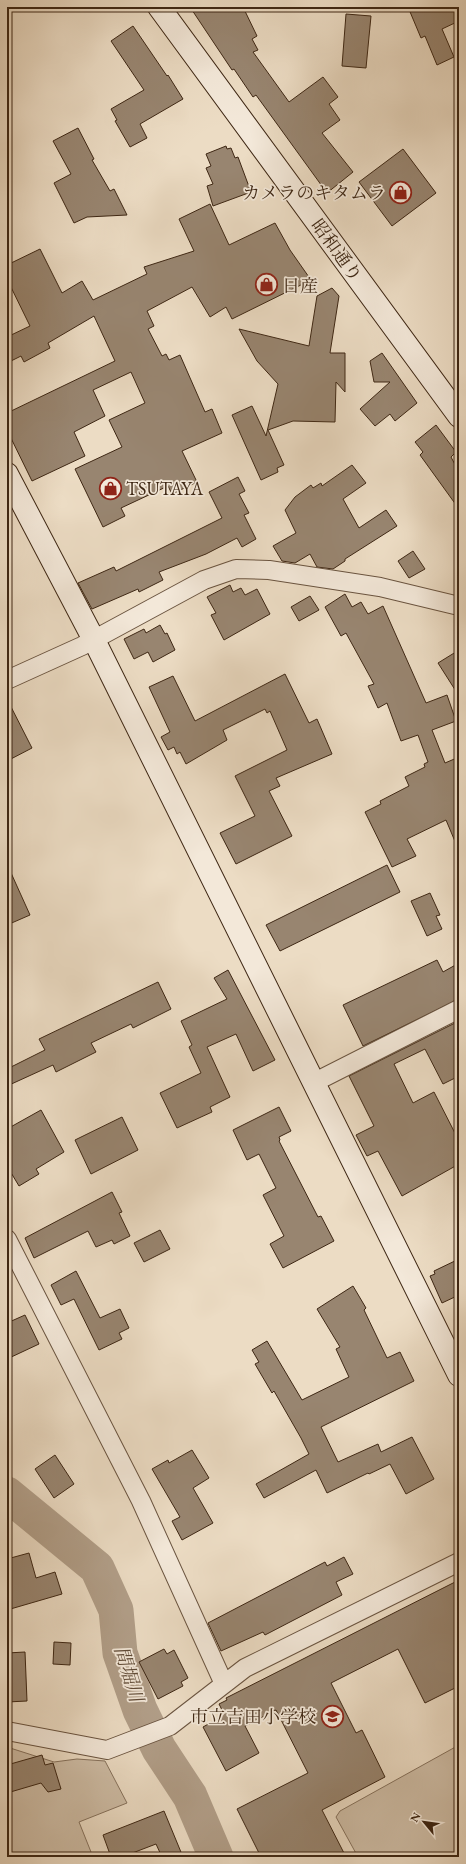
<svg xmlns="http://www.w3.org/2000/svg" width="466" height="1864" viewBox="0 0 466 1864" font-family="'EB Garamond','Noto Serif JP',serif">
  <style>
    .green { fill: #cebda6; stroke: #86725d }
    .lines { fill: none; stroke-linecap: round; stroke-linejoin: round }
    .river { stroke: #b19e88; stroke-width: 35 }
    .building { fill: #988570; stroke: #3e2714 }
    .street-casing { stroke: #6a5440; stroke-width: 20 }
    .secondary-casing { stroke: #3e2714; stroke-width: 24 }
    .street { stroke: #f3e8d9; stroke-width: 18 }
    .secondary { stroke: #f3e8d9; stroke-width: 22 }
    .labels { text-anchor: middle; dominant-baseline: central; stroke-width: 3.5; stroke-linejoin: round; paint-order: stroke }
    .poi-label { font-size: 18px; fill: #3e2714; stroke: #f3e8d9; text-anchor: end }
    .street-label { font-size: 18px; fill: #3e2714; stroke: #f3e8d9 }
    .water-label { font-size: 19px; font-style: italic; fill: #604b37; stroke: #f3e8d9 }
  </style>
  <rect width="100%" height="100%" fill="#ecdcc4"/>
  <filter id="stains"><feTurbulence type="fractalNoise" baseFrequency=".005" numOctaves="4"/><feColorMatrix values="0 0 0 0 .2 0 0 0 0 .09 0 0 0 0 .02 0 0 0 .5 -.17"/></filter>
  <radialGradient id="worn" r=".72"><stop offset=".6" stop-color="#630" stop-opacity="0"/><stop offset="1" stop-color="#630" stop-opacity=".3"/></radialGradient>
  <path class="green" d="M 459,1745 L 459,1857 L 358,1857 L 336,1817 L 340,1811 Z
    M 7,1747 L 54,1762 L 77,1759 L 105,1761 L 127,1803 L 79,1822 L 93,1857 L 7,1857 Z"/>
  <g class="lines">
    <path class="river" d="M 7,1494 L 97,1568 L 116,1610 L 120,1653 L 140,1710 L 159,1749 L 190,1796 L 216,1857"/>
  </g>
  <path class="building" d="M 190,7 L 243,7 L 257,36 L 252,39 L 258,50 L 253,52 L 289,102 L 323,77 L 338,97 L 329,104 L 340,120 L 322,133 L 353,172 L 327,193 L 256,95 L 253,97 L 234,69 L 232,70 Z
    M 408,7 L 453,7 L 459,21 L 442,29 L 454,57 L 437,65 L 425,36 L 421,38 Z
    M 346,14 L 371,16 L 366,68 L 342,66 Z
    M 133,26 L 167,76 L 168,75 L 183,99 L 140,124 L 147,138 L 130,147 L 115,121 L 117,120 L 111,109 L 144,90 L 111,41 Z
    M 78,128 L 94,159 L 92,160 L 110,191 L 114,189 L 127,215 L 87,217 L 74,223 L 54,183 L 71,174 L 53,141 Z
    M 226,146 L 227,149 L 231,148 L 235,158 L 238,157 L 251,192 L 213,206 L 207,186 L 213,184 L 206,168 L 211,166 L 206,154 Z
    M 403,149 L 436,193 L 392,226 L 359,182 Z
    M 210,204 L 229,245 L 275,223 L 290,250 L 311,280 L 232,319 L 226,307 L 210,317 L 192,287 L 147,311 L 154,326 L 148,329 L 162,356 L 166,354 L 169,360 L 180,355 L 205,412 L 212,409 L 222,433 L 182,451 L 197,482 L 172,494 L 168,486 L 121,508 L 125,516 L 103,527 L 75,469 L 122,447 L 109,420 L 145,403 L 131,372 L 93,390 L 105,416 L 74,432 L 85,456 L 32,481 L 7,430 L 7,413 L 115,361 L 94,316 L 48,343 L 50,348 L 24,362 L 21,356 L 7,363 L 7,337 L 30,326 L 7,279 L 7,265 L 40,249 L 62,293 L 82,281 L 93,300 L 147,274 L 144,267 L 194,251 L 179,219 Z
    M 332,288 L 339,296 L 330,353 L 345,353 L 345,392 L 336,382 L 335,422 L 293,421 L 268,430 L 284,465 L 277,468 L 278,472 L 261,480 L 232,415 L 252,406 L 266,436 L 278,384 L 257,361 L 239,329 L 309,346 L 317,296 Z
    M 382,353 L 417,403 L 395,421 L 390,414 L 375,426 L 360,409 L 390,382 L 374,382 L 370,361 Z
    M 436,425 L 456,452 L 451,457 L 459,472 L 459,509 L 420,455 L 423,452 L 415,442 Z
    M 352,465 L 366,483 L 343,499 L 359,528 L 386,510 L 397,526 L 345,559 L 345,561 L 333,569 L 317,567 L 310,554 L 295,563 L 282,561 L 273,546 L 296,533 L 285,510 L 295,497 L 311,485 L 313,488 L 321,483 L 322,486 Z
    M 238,477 L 245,491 L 239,494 L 249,513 L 244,515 L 256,539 L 242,547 L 237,538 L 206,554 L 159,572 L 163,580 L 139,592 L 138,589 L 92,609 L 78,583 L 114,567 L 116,571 L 222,518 L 209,492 Z
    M 413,551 L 425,569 L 409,578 L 398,561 Z
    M 230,585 L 233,592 L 241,588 L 245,595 L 257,589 L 270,614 L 224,640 L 211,615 L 216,613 L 207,597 Z
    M 345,594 L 352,607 L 361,602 L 368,614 L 383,606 L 426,703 L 447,695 L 456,721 L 432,730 L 445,763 L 459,757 L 459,851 L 446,820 L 407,839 L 416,856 L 392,867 L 365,812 L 381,804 L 380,801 L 409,786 L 405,777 L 425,767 L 424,764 L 428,762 L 418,735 L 401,741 L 387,703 L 378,708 L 368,686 L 374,684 L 346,633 L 341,636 L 325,607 Z
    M 310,596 L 319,610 L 299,621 L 291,607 Z
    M 160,625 L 165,634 L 167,633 L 175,650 L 153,662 L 148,652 L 134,659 L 124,639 L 144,629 L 146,633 Z
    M 459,650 L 459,696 L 438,663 Z
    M 285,674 L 309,723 L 317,719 L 332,754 L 276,778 L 280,786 L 269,791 L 292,836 L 236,864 L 220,833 L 255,816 L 235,776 L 287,750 L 270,711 L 267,713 L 265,709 L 223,730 L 227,740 L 186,764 L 180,752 L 177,754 L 174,747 L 168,750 L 161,737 L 170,732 L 149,687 L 173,676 L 195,721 Z
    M 7,699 L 32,748 L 7,761 Z
    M 7,864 L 30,915 L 7,925 Z
    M 387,865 L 400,892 L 280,951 L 266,925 Z
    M 430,893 L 440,915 L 436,916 L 442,929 L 427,936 L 411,901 Z
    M 437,960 L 443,972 L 459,963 L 459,999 L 363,1046 L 343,1005 Z
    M 228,970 L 275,1060 L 253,1071 L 236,1034 L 207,1047 L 230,1097 L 210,1107 L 212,1112 L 177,1128 L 160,1093 L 201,1073 L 189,1047 L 192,1045 L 181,1021 L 227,999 L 214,978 Z
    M 158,982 L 171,1009 L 133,1028 L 131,1024 L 91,1043 L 96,1052 L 56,1072 L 53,1065 L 7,1086 L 7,1069 L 45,1050 L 39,1039 Z
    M 459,1021 L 459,1076 L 443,1084 L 425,1049 L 394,1064 L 413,1103 L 434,1092 L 459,1141 L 459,1164 L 402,1196 L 378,1151 L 367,1156 L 356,1135 L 374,1126 L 349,1076 Z
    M 279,1107 L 291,1131 L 279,1137 L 280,1140 L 279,1141 L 318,1217 L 321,1216 L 334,1241 L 283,1268 L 270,1244 L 284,1236 L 263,1195 L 276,1188 L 259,1154 L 247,1160 L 233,1130 Z
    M 41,1110 L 64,1152 L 36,1169 L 39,1174 L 19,1186 L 7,1166 L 7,1129 Z
    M 122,1117 L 138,1150 L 91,1174 L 75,1140 Z
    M 112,1192 L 122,1212 L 119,1213 L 130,1236 L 114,1244 L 112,1240 L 96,1247 L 88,1231 L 34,1258 L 25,1238 Z
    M 160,1230 L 170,1249 L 144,1262 L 134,1243 Z
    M 459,1259 L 459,1295 L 442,1303 L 430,1276 L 435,1274 L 434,1271 Z
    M 76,1271 L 100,1318 L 120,1309 L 129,1328 L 119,1333 L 122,1339 L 99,1350 L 74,1299 L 61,1305 L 51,1285 Z
    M 353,1286 L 366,1308 L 364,1310 L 387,1358 L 400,1352 L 414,1381 L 321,1427 L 338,1462 L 378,1444 L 381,1452 L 412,1437 L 434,1479 L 406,1494 L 390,1464 L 369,1474 L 368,1473 L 327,1493 L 316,1470 L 264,1498 L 256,1484 L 309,1454 L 301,1438 L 274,1391 L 272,1393 L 255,1364 L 259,1362 L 252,1350 L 267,1341 L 302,1400 L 349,1377 L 336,1349 L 340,1347 L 317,1309 Z
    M 25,1315 L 39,1344 L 7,1359 L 7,1323 Z
    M 192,1450 L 209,1478 L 193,1488 L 213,1523 L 182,1540 L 172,1521 L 180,1517 L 152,1469 L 168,1460 L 169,1463 Z
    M 55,1455 L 74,1484 L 54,1498 L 35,1469 Z
    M 29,1553 L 36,1578 L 55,1572 L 62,1594 L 7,1610 L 7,1559 Z
    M 344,1557 L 353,1574 L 336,1582 L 342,1595 L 265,1635 L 263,1632 L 221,1651 L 208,1623 L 325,1562 L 327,1566 Z
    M 459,1580 L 459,1686 L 425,1703 L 398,1649 L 331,1683 L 356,1733 L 362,1730 L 385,1777 L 322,1810 L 346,1857 L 261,1857 L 237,1809 L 308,1773 L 276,1710 L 245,1726 L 259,1753 L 226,1771 L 203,1727 L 221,1717 L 219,1712 L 222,1710 L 219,1704 L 227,1700 L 226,1698 Z
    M 54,1642 L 71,1643 L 70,1665 L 53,1664 Z
    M 164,1649 L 167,1654 L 174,1650 L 188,1678 L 181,1682 L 183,1686 L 158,1699 L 139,1662 Z
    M 25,1652 L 27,1701 L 7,1702 L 7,1653 Z
    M 42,1755 L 45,1765 L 53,1763 L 61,1789 L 48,1792 L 41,1783 L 7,1793 L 7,1765 Z
    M 164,1811 L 183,1857 L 162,1857 L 156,1844 L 122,1857 L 111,1857 L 103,1835 Z"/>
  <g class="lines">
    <defs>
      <path id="street" d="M 7,680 L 82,646 L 204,580 L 236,569 L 269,570 L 380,587 L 459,606
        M 313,1083 L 459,1009
        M 7,1239 L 141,1501 L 224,1684
        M 7,1731 L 107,1750 L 170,1726 L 245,1668 L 459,1562"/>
      <path id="secondary" d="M 159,7 L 459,416
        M 7,474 L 94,640 L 459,1375"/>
    </defs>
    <use href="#street" class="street-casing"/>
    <use href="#secondary" class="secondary-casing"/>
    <use href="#street" class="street"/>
    <use href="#secondary" class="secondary"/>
  </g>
  <defs>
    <symbol id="shop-ring" viewBox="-11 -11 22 22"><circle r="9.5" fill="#f3e8d9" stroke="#8f2418" stroke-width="1.5"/><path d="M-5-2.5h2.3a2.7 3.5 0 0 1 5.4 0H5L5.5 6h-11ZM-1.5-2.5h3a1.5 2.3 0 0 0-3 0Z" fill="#8f2418"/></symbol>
    <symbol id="school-ring" viewBox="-11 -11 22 22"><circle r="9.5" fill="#f3e8d9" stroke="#8f2418" stroke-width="1.5"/><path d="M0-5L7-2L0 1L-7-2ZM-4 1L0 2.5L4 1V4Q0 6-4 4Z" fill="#8f2418"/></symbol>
  </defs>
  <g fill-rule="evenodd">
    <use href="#shop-ring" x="388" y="180" width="25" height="25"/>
    <use href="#shop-ring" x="254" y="272" width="25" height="25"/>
    <use href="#shop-ring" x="98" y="476" width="25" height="25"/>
    <use href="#school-ring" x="320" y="1704" width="25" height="25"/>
  </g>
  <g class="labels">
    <g class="poi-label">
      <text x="386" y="192">カメラのキタムラ</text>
      <text x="282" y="285" text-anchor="start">日産</text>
      <text x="126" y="488" text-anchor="start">TSUTAYA</text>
      <text x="316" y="1716">市立吉田小学校</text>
    </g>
    <g class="street-label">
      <text transform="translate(337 250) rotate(54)">昭和通り</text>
    </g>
    <g class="water-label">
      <text transform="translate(129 1674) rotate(73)">間堀川</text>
    </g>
  </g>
  <rect width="466" height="1864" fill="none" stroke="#ecdcc4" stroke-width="24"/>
  <rect x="8" y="8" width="450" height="1848" fill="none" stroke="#3e2714" stroke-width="2"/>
  <rect x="12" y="12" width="442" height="1840" fill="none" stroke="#3e2714"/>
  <g transform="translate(424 1822) rotate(299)" stroke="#f3e8d9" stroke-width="3" paint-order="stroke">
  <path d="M0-3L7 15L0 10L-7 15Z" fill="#3e2714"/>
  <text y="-6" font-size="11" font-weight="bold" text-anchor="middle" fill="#3e2714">N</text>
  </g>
  <rect width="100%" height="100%" filter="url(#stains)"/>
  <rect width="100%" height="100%" fill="url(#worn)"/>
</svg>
